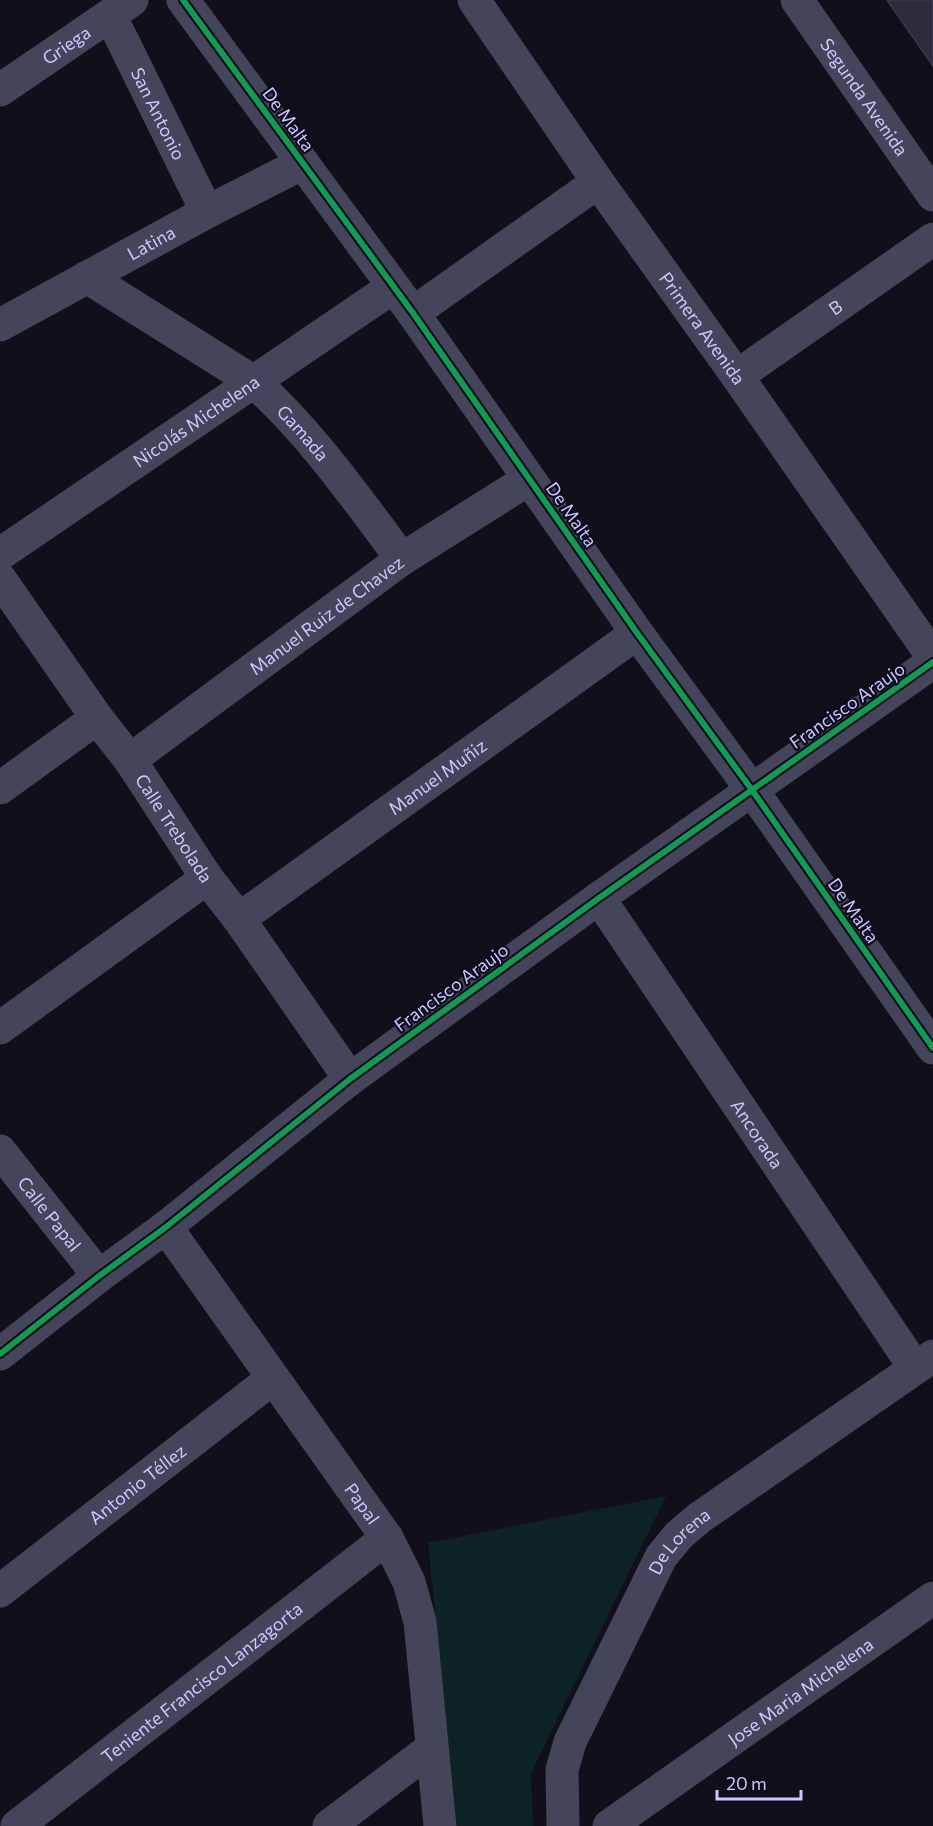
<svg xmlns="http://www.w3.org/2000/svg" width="933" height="1826" viewBox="0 0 933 1826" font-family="Commissioner,sans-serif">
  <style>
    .green { fill: #0e2424 }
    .building { fill: #2e2c3c; stroke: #3c394e; stroke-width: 1.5 }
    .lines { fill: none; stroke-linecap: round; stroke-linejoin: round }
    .minor { stroke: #44445a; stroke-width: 33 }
    .cycleway-casing { stroke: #0e0b1d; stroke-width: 10 }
    .cycleway { stroke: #139951; stroke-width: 6 }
    .labels { text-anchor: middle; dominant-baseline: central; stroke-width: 4.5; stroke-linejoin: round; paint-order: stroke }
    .street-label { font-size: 18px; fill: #ccc8ff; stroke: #0e0b1d }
  </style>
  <rect width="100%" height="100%" fill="#110f19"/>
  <path class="green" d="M 666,1496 L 531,1773 L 533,1826 L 457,1826 L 428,1543 Z"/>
  <path class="building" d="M 887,0 L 933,0 L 933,66 Z"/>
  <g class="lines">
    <g class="minor">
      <path d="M 183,0 L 413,313 L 637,633 L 752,790 L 933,1048"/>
      <path id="s1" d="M 474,0 L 598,182 L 737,376 L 933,657"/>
      <path id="s2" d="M 797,0 L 933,195"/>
      <path id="s3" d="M 110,15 L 207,212"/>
      <path id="s4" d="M 0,90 L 132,0"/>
      <path id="s5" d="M 87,277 L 254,382 C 312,434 356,498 402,559"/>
      <path d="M 413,313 L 598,182"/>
      <path id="s6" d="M 0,325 L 207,212 L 303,163"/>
      <path id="s7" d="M 737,376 L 933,239"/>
      <path id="s8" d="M 0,554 L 393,287"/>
      <path id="s9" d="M 0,579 L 97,718 L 130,760 L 207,878 L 239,919 L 350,1079"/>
      <path id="s10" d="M 130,760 L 402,559 L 529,479"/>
      <path d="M 0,788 L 97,718"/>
      <path id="s11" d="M 599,898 L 915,1368"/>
      <path id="s12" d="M 239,919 L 637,633"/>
      <path d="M 0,1028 L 207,878"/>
      <path id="s13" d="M 0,1151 L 99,1276"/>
      <path id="s14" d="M 166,1227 L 387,1538 L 409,1582 L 420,1622 L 440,1826"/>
      <path d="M 0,1354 L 99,1276 L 166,1227 L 350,1079 L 599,898 L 933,662"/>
      <path id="s15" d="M 0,1591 L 273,1378"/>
      <path id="s16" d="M 17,1826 L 387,1538"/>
      <path d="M 329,1826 L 432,1748"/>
      <path id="s17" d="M 563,1826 L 562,1770 L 570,1742 L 661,1557 L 679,1535 L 699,1518 L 933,1356"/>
      <path id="s18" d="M 609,1826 L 933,1598"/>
    </g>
    <defs>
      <path id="cycleway" d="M 183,0 L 413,313 L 637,633 L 752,790 L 933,1048
        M 0,1354 L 99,1276 L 166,1227 L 350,1079 L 599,898 L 933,662"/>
    </defs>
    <use href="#cycleway" class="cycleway-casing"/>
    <use href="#cycleway" class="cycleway"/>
  </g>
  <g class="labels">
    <g class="street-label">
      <text stroke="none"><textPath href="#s4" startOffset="80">Griega</textPath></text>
      <text stroke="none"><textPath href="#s2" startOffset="118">Segunda Avenida</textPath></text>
      <text stroke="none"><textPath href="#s3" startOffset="110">San Antonio</textPath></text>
      <text transform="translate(289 119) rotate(54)">De Malta</text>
      <text stroke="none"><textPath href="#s6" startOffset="172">Latina</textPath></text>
      <text stroke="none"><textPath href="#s7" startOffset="120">B</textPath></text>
      <text stroke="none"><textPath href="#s1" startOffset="400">Primera Avenida</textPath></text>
      <text stroke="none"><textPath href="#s8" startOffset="237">Nicolás Michelena</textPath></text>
      <text stroke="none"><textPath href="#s5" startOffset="268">Gamada</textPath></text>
      <text transform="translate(572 514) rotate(55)">De Malta</text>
      <text stroke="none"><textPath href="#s10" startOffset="244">Manuel Ruiz de Chavez</textPath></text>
      <text transform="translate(847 705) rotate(-35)">Francisco Araujo</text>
      <text stroke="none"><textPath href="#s12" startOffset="244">Manuel Muñiz</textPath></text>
      <text stroke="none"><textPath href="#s9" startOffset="304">Calle Trebolada</textPath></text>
      <text transform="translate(854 910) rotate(55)">De Malta</text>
      <text transform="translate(451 987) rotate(-36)">Francisco Araujo</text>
      <text stroke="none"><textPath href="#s11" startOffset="284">Ancorada</textPath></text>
      <text stroke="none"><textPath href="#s13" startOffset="80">Calle Papal</textPath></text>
      <text stroke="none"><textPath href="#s15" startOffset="174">Antonio Téllez</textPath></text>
      <text stroke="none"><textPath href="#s14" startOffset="339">Papal</textPath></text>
      <text stroke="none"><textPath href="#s17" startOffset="315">De Lorena</textPath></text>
      <text stroke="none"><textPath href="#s16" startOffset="234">Teniente Francisco Lanzagorta</textPath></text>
      <text stroke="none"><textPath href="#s18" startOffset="234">Jose Maria Michelena</textPath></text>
    </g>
  </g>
  <path d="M717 1790v9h84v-9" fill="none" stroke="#ccc8ff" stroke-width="3"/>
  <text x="726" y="1790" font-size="18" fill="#ccc8ff" stroke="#0e0b1d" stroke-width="4.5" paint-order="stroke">20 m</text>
</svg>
